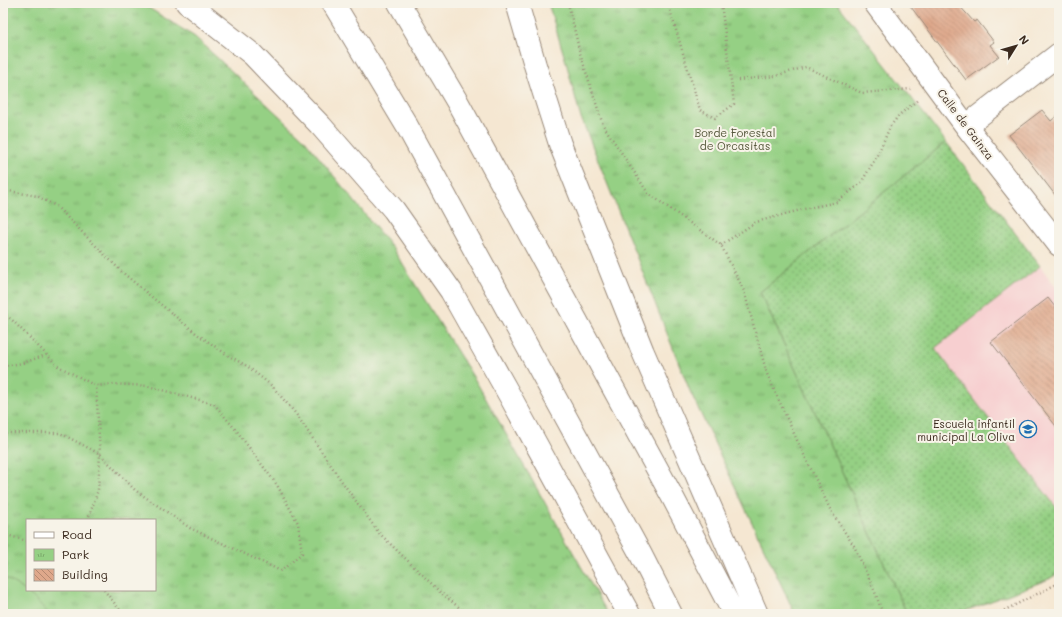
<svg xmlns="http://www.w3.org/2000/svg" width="1062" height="617" viewBox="0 0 1062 617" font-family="Mali,sans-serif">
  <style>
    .built { fill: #f7cfd0 }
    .grass { fill: url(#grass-dots); stroke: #687d51 }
    .park { fill: url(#park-tufts); stroke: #687d51; fill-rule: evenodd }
    .pitch { fill: #95d084; stroke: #687d51 }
    .building { fill: url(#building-back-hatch) }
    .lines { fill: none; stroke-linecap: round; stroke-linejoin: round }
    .minor-casing { stroke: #988878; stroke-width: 24 }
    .highway-casing { stroke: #988878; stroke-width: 24 }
    .path { stroke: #988878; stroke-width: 2.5; stroke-dasharray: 1 3; stroke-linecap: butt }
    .minor { stroke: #fff; stroke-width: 22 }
    .highway { stroke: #fff; stroke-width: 22 }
    .labels { text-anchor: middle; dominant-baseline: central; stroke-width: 4; stroke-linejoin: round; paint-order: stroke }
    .street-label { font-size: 11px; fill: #3b2a1e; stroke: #f7f3e8 }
    .park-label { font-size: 11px; fill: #525438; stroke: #f7f3e8 }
    .poi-label { font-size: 11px; fill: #3b2a1e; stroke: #f7f3e8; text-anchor: end }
  </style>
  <defs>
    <pattern id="grass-dots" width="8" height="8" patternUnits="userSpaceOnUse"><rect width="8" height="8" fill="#95d084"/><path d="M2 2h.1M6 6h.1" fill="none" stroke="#7ba96b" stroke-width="1.8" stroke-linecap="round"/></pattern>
    <pattern id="park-tufts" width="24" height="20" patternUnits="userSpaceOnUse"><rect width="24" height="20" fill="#95d084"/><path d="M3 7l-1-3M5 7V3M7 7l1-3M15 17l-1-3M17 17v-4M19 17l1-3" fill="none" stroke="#7ba96b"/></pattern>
    <pattern id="building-back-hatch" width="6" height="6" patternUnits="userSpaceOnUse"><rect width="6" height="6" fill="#dfa88b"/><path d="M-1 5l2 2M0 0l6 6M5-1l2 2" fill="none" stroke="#b68971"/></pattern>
  </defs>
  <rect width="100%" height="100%" fill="#f7f3e8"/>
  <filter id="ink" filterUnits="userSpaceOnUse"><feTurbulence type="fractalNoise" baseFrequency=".025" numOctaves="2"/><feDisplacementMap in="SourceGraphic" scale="8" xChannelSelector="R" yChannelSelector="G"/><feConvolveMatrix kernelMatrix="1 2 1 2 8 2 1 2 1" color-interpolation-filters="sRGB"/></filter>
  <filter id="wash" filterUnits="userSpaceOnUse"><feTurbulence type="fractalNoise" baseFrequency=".012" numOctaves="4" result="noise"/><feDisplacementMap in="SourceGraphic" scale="16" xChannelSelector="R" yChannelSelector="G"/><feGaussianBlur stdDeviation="0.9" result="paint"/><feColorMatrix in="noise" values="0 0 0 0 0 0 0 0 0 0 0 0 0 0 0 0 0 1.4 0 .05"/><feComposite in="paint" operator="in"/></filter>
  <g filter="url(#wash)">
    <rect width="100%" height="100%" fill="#f5e7d2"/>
    <path class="built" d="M 1040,266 L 1059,291 L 1059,511 L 935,348 Z"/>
    <path class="grass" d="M 946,142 L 1040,266 L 935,348 L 1059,511 L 1059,573 L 1049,579 L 957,614 L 907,614 L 760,292 Z"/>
    <path class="park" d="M 3,3 L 141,3 L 195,37 L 304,139 L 393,249 L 477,383 L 608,614 L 3,614 ZM 27,520 L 155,520 L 155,590 L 27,590 Z
      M 548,3 L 837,3 L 946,142 L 760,292 L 907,614 L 795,614 L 690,391 L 580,115 L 566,62 Z"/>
    <path class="pitch" d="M 3,577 C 20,586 37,598 48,614 L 3,614 Z"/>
    <g id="blocks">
      <path class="building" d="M 908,3 L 957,3 L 974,22 L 977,20 L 994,42 L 990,45 L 999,56 L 966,80 Z
        M 1042,110 L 1051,121 L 1059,114 L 1059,200 L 1009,135 Z
        M 1048,298 L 1059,312 L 1059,430 L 991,342 Z"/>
    </g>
  </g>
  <g filter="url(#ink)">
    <use href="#blocks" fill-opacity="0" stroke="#988878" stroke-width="1"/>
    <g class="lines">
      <defs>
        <path id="minor" d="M 875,3 L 966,126 L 1059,245
          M 966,126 L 1059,54"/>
        <path id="highway" d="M 187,3 L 252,54 L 321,126 L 394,210 L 451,291 L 511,398 L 629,614
          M 333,3 L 407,126 L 640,553 L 671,614
          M 399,3 L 458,103 L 672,496 L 734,614
          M 517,3 L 535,65 L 560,144 L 643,352 L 757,614"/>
      </defs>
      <use href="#minor" class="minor-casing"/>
      <use href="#highway" class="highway-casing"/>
      <path class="path" d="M 568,3 L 580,53 L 603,125 L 648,193 L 721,245 L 744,291 L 767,374 L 796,438 L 831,511 L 854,546 L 875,592 L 883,614
        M 668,3 L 700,110 L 715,118 L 734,104 L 721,3
        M 738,80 L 775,76 L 806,67 L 862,93 L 911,89
        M 3,190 L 37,196 L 56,206 L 122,272 L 148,294 L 197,334 L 229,356 L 247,366 L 272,386 L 296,414 L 345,486 L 379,533 L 440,592 L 467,614
        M 721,245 L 756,222 L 804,209 L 837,202 L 861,183 L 877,156 L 890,127 L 899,115 L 919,99
        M 3,313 L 12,320 L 58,366 L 96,386 L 114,384 L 148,386 L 214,404 L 236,430 L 277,485 L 298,523 L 302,553 L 281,571 L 190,528 L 135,490 L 100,454 L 60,433 L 3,433
        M 3,366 L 23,363 L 46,355
        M 88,520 L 98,490 L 100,454 L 96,386
        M 3,534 L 27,541
        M 104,590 L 123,614
        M 997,614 L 1059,583"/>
      <use href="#minor" class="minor"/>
      <use href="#highway" class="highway"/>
    </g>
  </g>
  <defs>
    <symbol id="school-ring" viewBox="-11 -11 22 22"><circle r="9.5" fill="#f7f3e8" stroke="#1f6fb2" stroke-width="1.5"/><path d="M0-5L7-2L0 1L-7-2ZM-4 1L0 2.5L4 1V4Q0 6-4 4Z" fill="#1f6fb2"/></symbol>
  </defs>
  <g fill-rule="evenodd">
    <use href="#school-ring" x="1018" y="419" width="20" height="20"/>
  </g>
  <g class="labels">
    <g class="street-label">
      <text transform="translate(966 124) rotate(53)">Calle de Gainza</text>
    </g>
    <g class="park-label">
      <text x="735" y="132">Borde Forestal<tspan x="735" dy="13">de Orcasitas</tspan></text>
    </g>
    <g class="poi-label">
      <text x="1015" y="423">Escuela infantil<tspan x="1015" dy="13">municipal La Oliva</tspan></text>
    </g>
  </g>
  <rect width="1062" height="617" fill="none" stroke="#f7f3e8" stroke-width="16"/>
  <rect x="26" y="519" width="130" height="72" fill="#f7f3e8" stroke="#aca397"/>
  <rect x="34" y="532" width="20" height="6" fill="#ffffff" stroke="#aca397"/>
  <text x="62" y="539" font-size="12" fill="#3b2a1e">Road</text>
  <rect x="34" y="549" width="20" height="12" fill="url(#park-tufts)" stroke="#aca397"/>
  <text x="62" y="559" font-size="12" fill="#3b2a1e">Park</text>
  <rect x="34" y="569" width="20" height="12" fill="url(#building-back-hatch)" stroke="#aca397"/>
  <text x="62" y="579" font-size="12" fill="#3b2a1e">Building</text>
  <g transform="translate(1016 46) rotate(53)" stroke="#f7f3e8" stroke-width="3" paint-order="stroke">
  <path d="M0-3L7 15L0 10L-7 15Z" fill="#3b2a1e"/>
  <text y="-6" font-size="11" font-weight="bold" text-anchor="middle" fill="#3b2a1e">N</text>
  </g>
</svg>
